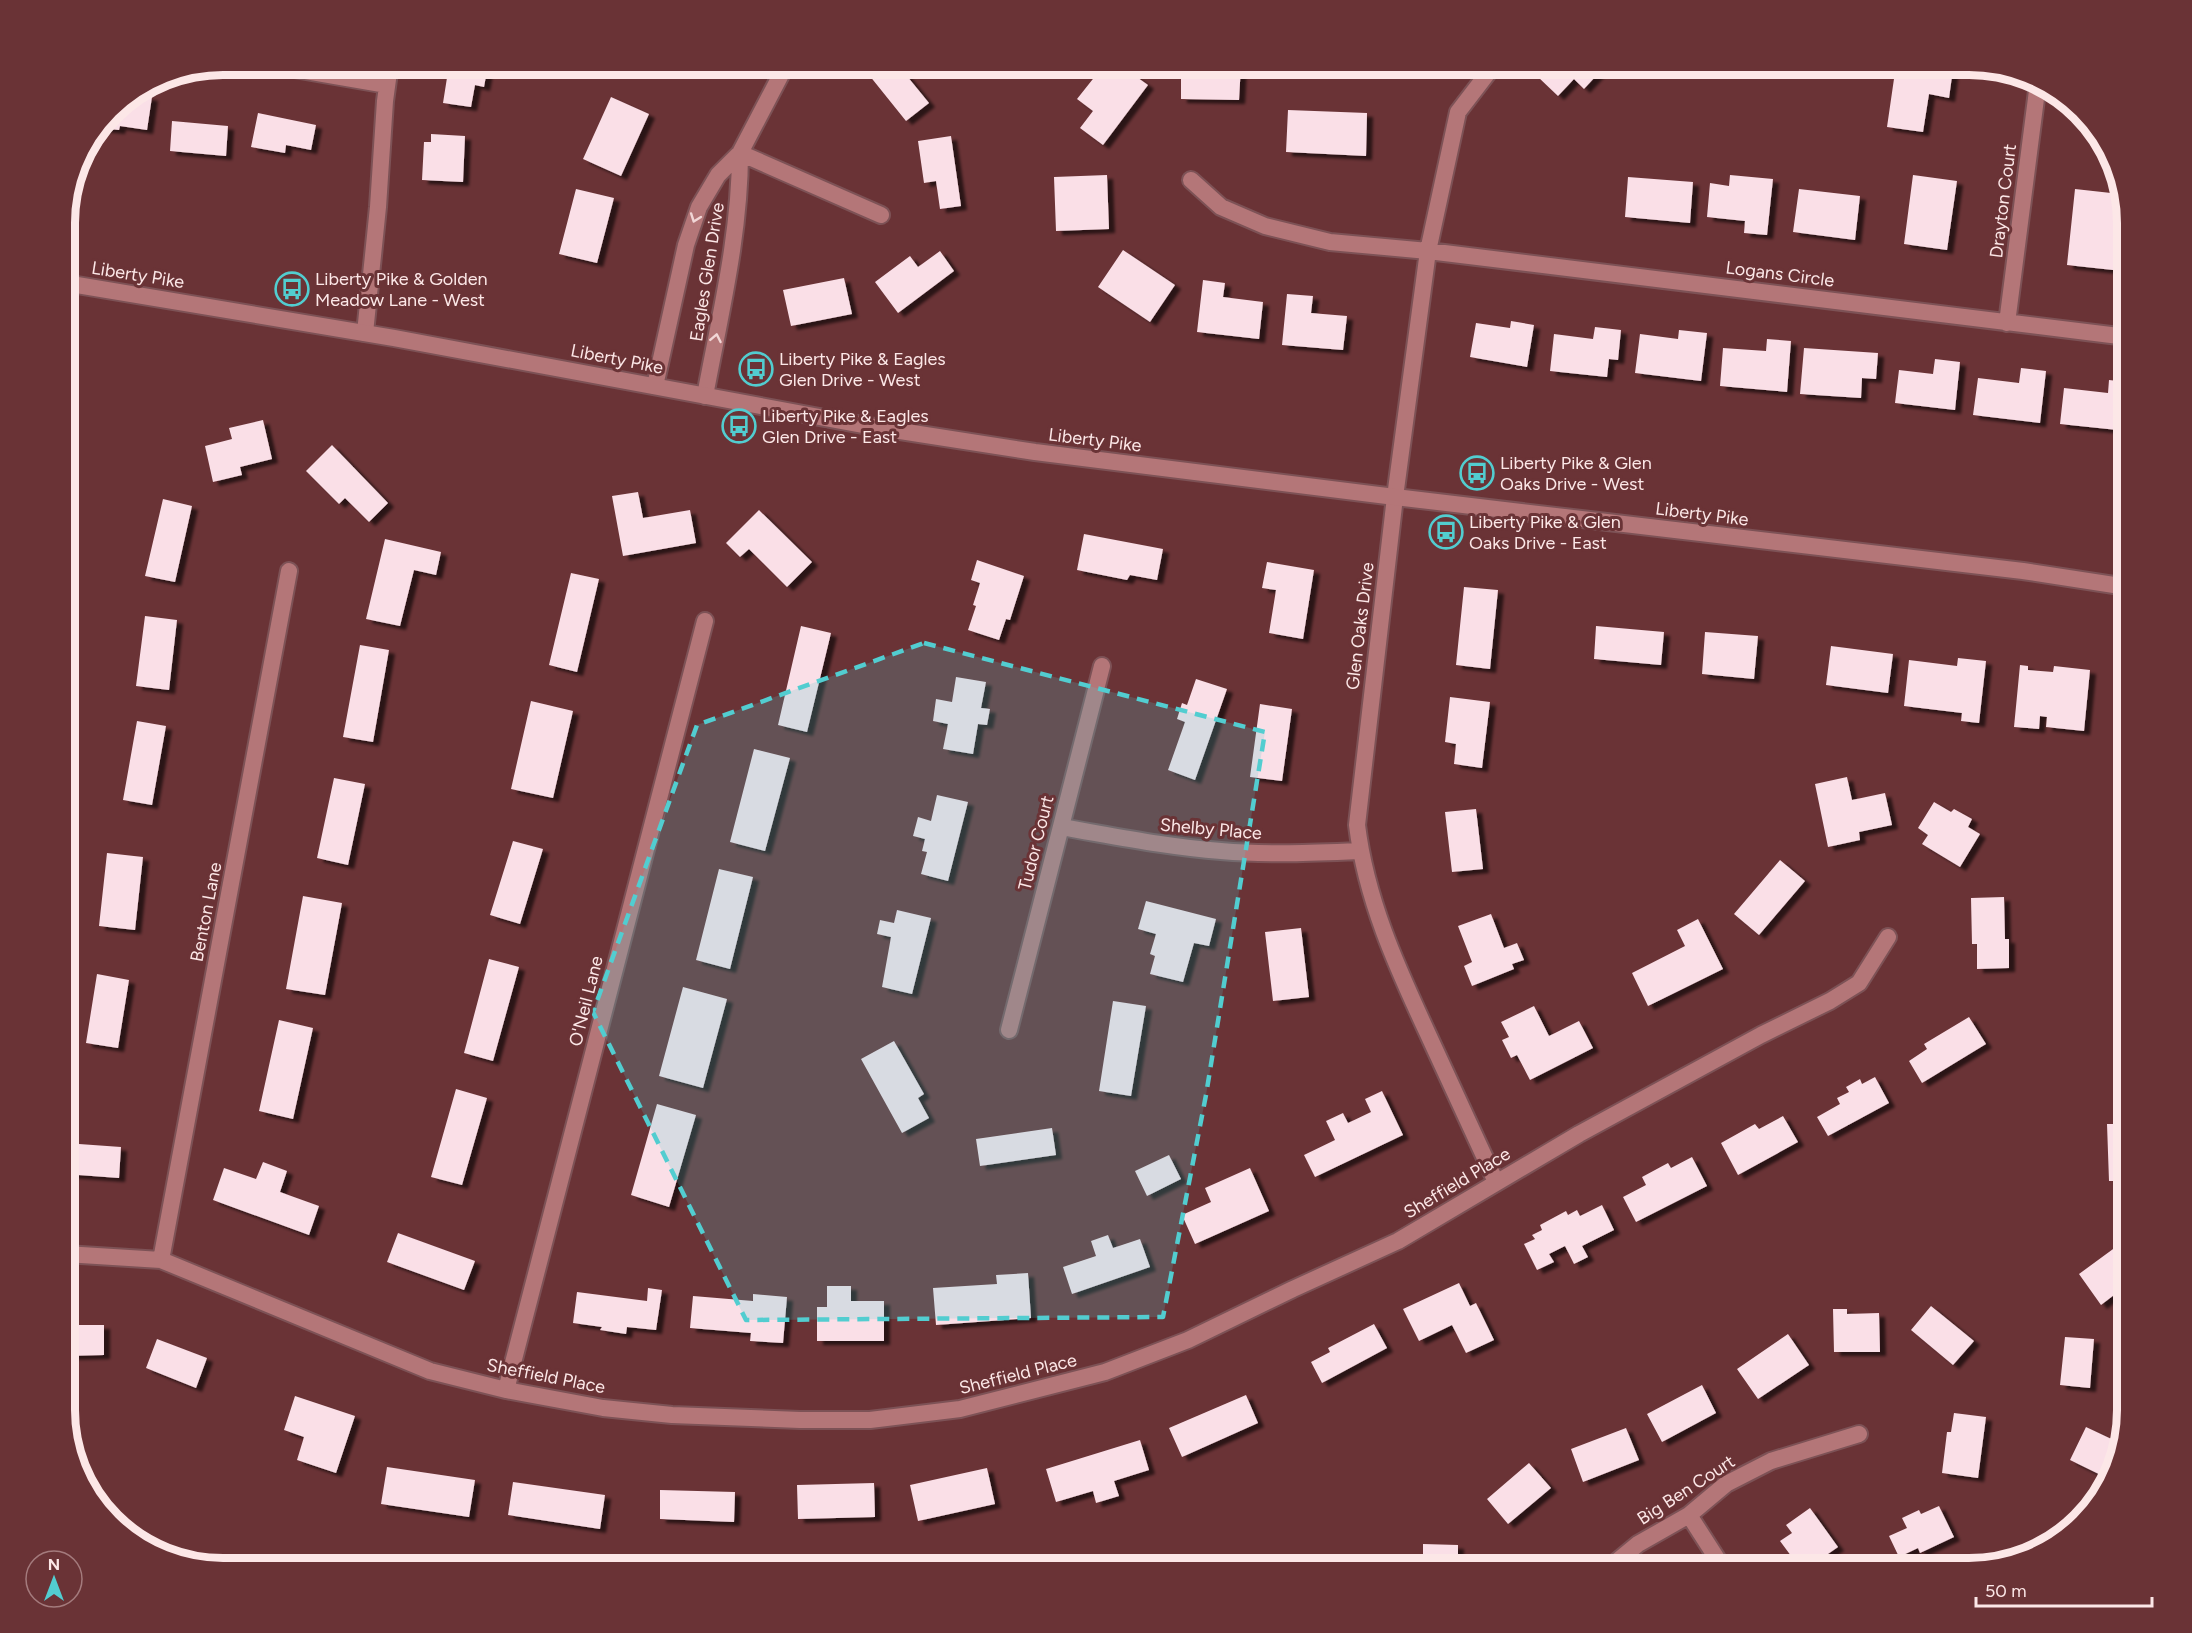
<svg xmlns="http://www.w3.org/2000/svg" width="2192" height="1633" viewBox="0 0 2192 1633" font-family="Figtree,sans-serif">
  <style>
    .building { fill: #fadfe7; filter: url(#shadow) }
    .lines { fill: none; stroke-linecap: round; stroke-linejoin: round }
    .minor-casing { stroke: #7d5256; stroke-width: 20 }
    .tertiary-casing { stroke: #7d5256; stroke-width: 20 }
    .minor { stroke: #b47678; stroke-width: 16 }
    .tertiary { stroke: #b47678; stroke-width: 16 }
    .oneway { stroke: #f1d6d6 }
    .marked { fill: #52cdd0; fill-opacity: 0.2; stroke: #52cdd0; stroke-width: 4.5; stroke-dasharray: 12 8; stroke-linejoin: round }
    .labels { text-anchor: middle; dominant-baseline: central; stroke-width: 6; stroke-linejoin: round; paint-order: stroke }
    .street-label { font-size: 18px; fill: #fce7e7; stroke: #6a3336 }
    .poi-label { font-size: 18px; fill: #fce7e7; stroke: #6a3336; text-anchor: start }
    .rim { fill: none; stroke: #fce7e7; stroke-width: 8 }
  </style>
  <defs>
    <filter id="shadow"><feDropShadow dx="6" dy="4" stdDeviation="1.5" flood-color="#0009"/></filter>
  </defs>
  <rect width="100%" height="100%" fill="#6a3336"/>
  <path class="building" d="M 449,65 L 488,65 L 484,87 L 475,85 L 471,107 L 443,103 Z
    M 861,65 L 898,65 L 929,103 L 906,121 Z
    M 1104,65 L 1120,65 L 1148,85 L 1103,145 L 1080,128 L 1093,111 L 1077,99 Z
    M 1181,65 L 1241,65 L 1239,100 L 1181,99 Z
    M 1549,65 L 1606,65 L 1584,89 L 1574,79 L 1558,96 L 1538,77 Z
    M 1896,65 L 1920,65 L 1953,69 L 1949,98 L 1929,94 L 1923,132 L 1887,127 Z
    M 134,94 L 152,97 L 147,130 L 120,126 L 119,130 L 100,128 L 118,104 Z
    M 611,97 L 649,114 L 621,176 L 583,159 Z
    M 1288,110 L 1367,113 L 1366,156 L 1286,152 Z
    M 258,113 L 316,125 L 311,150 L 286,145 L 285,153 L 251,147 Z
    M 172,121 L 228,126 L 226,156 L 170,151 Z
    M 431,134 L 465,136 L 463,182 L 422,180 L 424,142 L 431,142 Z
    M 951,136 L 961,206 L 940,209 L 936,181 L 924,183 L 918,141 Z
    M 1107,175 L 1109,229 L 1056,231 L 1054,177 Z
    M 1730,175 L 1773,179 L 1767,235 L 1744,233 L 1745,221 L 1707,217 L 1710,183 L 1729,186 Z
    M 1913,175 L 1957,181 L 1947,250 L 1904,244 Z
    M 1628,177 L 1693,182 L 1690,223 L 1625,217 Z
    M 576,189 L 614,198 L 597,263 L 559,254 Z
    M 1799,189 L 1860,196 L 1855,240 L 1793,232 Z
    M 2075,189 L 2120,194 L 2113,270 L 2067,265 Z
    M 1123,250 L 1175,285 L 1150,322 L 1098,287 Z
    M 940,251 L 954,271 L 898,313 L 875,282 L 910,256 L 918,267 Z
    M 844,278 L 852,314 L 791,326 L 783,290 Z
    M 1203,280 L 1225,283 L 1223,297 L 1263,302 L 1259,339 L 1197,332 Z
    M 1287,294 L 1313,296 L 1311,313 L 1347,316 L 1343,350 L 1282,345 Z
    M 1511,321 L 1534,325 L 1527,367 L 1470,357 L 1476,323 L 1510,328 Z
    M 1595,327 L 1621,330 L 1618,360 L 1609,359 L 1607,377 L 1550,371 L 1554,334 L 1593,339 Z
    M 1679,330 L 1707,333 L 1701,381 L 1635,373 L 1640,334 L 1678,339 Z
    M 1767,339 L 1791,341 L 1787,392 L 1720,386 L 1723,348 L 1766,351 Z
    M 1804,348 L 1878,353 L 1876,379 L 1862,378 L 1861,398 L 1800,394 Z
    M 1935,359 L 1960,362 L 1955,410 L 1895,403 L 1899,370 L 1933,374 Z
    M 2021,368 L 2046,371 L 2040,423 L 1973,415 L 1978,378 L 2019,383 Z
    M 2109,380 L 2127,382 L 2127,431 L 2060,424 L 2064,388 L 2108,393 Z
    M 263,420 L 272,459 L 240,467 L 242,475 L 213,482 L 205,446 L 232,439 L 229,428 Z
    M 332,445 L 388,503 L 369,522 L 345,498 L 339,504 L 306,471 Z
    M 638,492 L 643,518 L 690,510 L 696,543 L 623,556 L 612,496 Z
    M 163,499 L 192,506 L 175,582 L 145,576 Z
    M 759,510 L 812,562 L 787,587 L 749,549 L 740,557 L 726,543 Z
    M 1084,534 L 1163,549 L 1157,580 L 1130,575 L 1127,580 L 1077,570 Z
    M 385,539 L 441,552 L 436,575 L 414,570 L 400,626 L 366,619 Z
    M 977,560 L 1024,576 L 1010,620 L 1006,619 L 999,640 L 968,630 L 976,606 L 973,605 L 980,583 L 971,580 Z
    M 1267,562 L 1314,570 L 1303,639 L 1269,633 L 1276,590 L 1262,588 Z
    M 571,573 L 599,579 L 577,672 L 549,665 Z
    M 1464,587 L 1498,590 L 1490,669 L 1456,665 Z
    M 145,616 L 177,620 L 169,690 L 136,686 Z
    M 801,626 L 831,633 L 807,732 L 778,725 Z
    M 1596,626 L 1664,632 L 1661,665 L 1594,659 Z
    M 1705,632 L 1758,636 L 1754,679 L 1702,674 Z
    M 360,645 L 389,650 L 373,742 L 343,737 Z
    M 1831,646 L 1893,654 L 1888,693 L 1826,685 Z
    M 1958,658 L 1986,661 L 1979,723 L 1961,721 L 1962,713 L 1904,706 L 1909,660 L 1957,666 Z
    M 2020,665 L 2028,666 L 2028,670 L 2053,672 L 2054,666 L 2090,670 L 2084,731 L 2046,727 L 2047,717 L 2040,716 L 2039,729 L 2014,727 Z
    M 956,677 L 986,682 L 981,708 L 990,709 L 987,725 L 978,724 L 973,754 L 943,749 L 948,724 L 933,721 L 936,699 L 952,702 Z
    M 1196,679 L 1227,689 L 1195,780 L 1168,770 L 1185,722 L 1177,719 L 1182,703 L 1187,705 Z
    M 1450,697 L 1490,702 L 1482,768 L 1454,764 L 1456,744 L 1445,742 Z
    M 531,701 L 573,711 L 553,798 L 511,789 Z
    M 1260,704 L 1292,709 L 1282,781 L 1250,777 Z
    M 137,721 L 166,726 L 152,805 L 123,800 Z
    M 754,749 L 790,758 L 765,851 L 730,842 Z
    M 1847,777 L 1852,800 L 1885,793 L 1892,825 L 1859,832 L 1860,840 L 1828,847 L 1815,784 Z
    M 334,778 L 365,784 L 348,865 L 317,858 Z
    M 937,795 L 968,802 L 948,881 L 921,874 L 927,852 L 922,851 L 925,839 L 913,836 L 918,817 L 931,821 Z
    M 1934,802 L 1951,812 L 1954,809 L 1972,819 L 1968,827 L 1980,834 L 1960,867 L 1922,844 L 1928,835 L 1918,828 Z
    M 1476,809 L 1483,869 L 1452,872 L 1445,812 Z
    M 513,841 L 543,849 L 520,924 L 490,915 Z
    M 107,853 L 143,857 L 135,930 L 99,926 Z
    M 1780,860 L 1805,881 L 1759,935 L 1734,914 Z
    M 719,869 L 753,877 L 730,969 L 696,960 Z
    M 303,896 L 342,903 L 325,995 L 286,989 Z
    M 2004,897 L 2005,939 L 2009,939 L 2009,968 L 1977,969 L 1977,944 L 1972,944 L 1971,898 Z
    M 1146,901 L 1216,919 L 1209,946 L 1194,943 L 1183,982 L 1150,974 L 1155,956 L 1150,954 L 1156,934 L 1138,929 Z
    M 897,910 L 931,918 L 912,994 L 882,987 L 891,937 L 877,934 L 880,920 L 894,923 Z
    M 1491,914 L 1504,948 L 1517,943 L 1524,960 L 1512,964 L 1514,969 L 1472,986 L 1464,966 L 1472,962 L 1458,926 Z
    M 1698,919 L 1723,969 L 1648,1006 L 1632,973 L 1685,946 L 1677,930 Z
    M 1301,928 L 1309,997 L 1273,1001 L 1265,932 Z
    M 489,959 L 519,967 L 493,1061 L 464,1053 Z
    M 97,974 L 129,980 L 118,1048 L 86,1043 Z
    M 683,987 L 727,999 L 703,1088 L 659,1076 Z
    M 1113,1001 L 1146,1006 L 1131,1096 L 1099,1091 Z
    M 1534,1006 L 1549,1036 L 1579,1021 L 1593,1048 L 1530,1080 L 1517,1055 L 1511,1058 L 1502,1040 L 1509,1037 L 1501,1022 Z
    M 1969,1017 L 1986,1044 L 1922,1083 L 1909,1061 L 1927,1049 L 1924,1044 Z
    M 279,1020 L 313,1028 L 293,1119 L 259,1111 Z
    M 894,1041 L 924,1094 L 918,1098 L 929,1118 L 902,1133 L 861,1059 Z
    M 1875,1077 L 1889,1103 L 1828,1136 L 1817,1117 L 1840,1104 L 1837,1098 L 1849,1092 L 1846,1087 L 1860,1079 L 1862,1084 Z
    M 456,1089 L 487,1098 L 462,1185 L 431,1177 Z
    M 1382,1091 L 1403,1135 L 1315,1177 L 1304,1155 L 1335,1140 L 1326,1121 L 1343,1113 L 1348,1123 L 1371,1112 L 1365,1099 Z
    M 657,1104 L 696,1115 L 669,1207 L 631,1195 Z
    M 1783,1116 L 1798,1142 L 1738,1175 L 1721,1143 L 1755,1124 L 1759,1129 Z
    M 2107,1124 L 2127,1124 L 2127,1181 L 2109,1181 Z
    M 1052,1128 L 1056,1155 L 980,1166 L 976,1139 Z
    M 65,1143 L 121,1147 L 119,1178 L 65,1174 Z
    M 1169,1155 L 1181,1179 L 1147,1196 L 1135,1171 Z
    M 1692,1157 L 1707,1186 L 1636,1222 L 1623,1197 L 1646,1185 L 1642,1177 L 1668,1163 L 1671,1168 Z
    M 263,1162 L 287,1171 L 280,1192 L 319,1206 L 309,1235 L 213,1200 L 224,1168 L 256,1179 Z
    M 1250,1168 L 1269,1211 L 1195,1244 L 1182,1215 L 1211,1202 L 1205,1188 Z
    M 1602,1205 L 1614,1230 L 1582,1246 L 1588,1257 L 1574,1264 L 1565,1246 L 1549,1254 L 1554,1262 L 1537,1270 L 1524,1244 L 1535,1239 L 1532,1235 L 1542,1230 L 1540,1225 L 1566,1211 L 1568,1215 L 1577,1210 L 1580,1216 Z
    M 398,1233 L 475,1261 L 464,1290 L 387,1262 Z
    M 1108,1235 L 1113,1248 L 1140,1239 L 1150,1267 L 1072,1294 L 1063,1267 L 1096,1256 L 1091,1241 Z
    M 2124,1241 L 2127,1245 L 2127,1266 L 2123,1270 L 2127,1276 L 2127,1285 L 2101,1305 L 2079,1274 Z
    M 1028,1273 L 1031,1318 L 936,1325 L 933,1288 L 997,1284 L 996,1275 Z
    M 1459,1283 L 1470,1306 L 1476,1303 L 1494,1340 L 1466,1353 L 1452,1325 L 1419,1341 L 1403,1309 Z
    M 827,1286 L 851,1286 L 851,1301 L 884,1301 L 884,1341 L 817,1341 L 817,1307 L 827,1307 Z
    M 648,1288 L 662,1290 L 656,1330 L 627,1327 L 626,1334 L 600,1330 L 602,1327 L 573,1323 L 577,1292 L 647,1301 Z
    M 753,1294 L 787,1297 L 783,1343 L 750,1341 L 751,1333 L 690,1328 L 693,1296 L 753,1301 Z
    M 1931,1306 L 1974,1341 L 1953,1365 L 1911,1330 Z
    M 1833,1309 L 1847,1309 L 1847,1314 L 1879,1313 L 1880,1352 L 1834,1352 Z
    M 1374,1324 L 1387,1348 L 1322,1383 L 1311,1362 L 1330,1352 L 1328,1348 Z
    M 65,1325 L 104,1325 L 104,1355 L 65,1356 Z
    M 1788,1334 L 1809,1365 L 1758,1399 L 1737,1369 Z
    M 2065,1337 L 2094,1339 L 2090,1388 L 2060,1385 Z
    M 157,1339 L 207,1358 L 196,1388 L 146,1368 Z
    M 1702,1385 L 1716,1413 L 1662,1442 L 1647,1414 Z
    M 1246,1395 L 1258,1423 L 1182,1457 L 1169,1428 Z
    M 295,1396 L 355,1416 L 336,1473 L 297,1460 L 304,1437 L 284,1430 Z
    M 1954,1413 L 1986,1417 L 1978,1478 L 1942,1473 L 1947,1432 L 1951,1432 Z
    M 2086,1427 L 2122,1444 L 2119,1461 L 2109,1479 L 2070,1460 Z
    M 1626,1428 L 1639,1460 L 1583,1482 L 1571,1449 Z
    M 1140,1440 L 1149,1470 L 1114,1481 L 1119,1496 L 1096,1503 L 1093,1491 L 1056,1502 L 1046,1469 Z
    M 1529,1463 L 1551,1488 L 1508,1524 L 1487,1499 Z
    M 387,1467 L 475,1480 L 469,1517 L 381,1504 Z
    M 987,1468 L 995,1504 L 918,1521 L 910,1485 Z
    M 513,1482 L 605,1495 L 600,1529 L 508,1515 Z
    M 874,1483 L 875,1517 L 798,1519 L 797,1485 Z
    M 660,1490 L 735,1492 L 734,1522 L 660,1519 Z
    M 1939,1506 L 1954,1537 L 1920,1553 L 1918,1548 L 1899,1557 L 1889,1536 L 1907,1528 L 1902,1518 L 1919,1510 L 1921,1514 Z
    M 1810,1508 L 1838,1547 L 1815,1563 L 1819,1568 L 1800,1568 L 1780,1541 L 1792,1533 L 1786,1525 Z
    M 1423,1544 L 1458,1545 L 1458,1557 L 1466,1558 L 1465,1568 L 1423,1568 Z"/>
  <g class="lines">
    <defs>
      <path id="minor" d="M 271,65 L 387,85
        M 1494,65 L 1458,112 L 1428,251 L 1395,497 L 1357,825 C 1366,899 1396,965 1427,1032 C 1450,1082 1473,1132 1496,1182
        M 740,153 L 881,215
        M 1191,180 L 1221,207 L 1265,226 L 1330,242 L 1428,251 L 2127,337
        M 2007,323 L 2038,83
        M 365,333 L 378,207 L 385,101 L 390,65
        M 655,386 L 686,245 L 699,207 L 718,175 L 740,153 L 786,65
        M 705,396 C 720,315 740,235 740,153
        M 1061,827 C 1114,836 1167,847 1221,851 C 1267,855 1313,853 1360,851
        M 1009,1030 L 1102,666
        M 65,1254 L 161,1260 L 430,1371 L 506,1390 L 603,1408 L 672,1415 L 800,1420 L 870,1420 L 960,1409 L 1105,1372 L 1188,1340 L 1293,1289 L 1398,1241 L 1579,1134 L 1761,1035 L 1830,1001 L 1859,983 L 1888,937
        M 161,1260 L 289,571
        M 506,1390 L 705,621
        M 1689,1515 L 1723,1568
        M 1609,1568 L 1638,1544 L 1689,1515 L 1726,1484 L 1771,1461 L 1859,1434"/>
      <path id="tertiary" d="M 65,283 L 394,338 L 868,426 L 1035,452 L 1395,497 L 2023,571 L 2127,587"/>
    </defs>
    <use href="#minor" class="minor-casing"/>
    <use href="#tertiary" class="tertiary-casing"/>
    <use href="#minor" class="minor"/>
    <use href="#tertiary" class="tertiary"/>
  </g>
  <defs><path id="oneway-chevron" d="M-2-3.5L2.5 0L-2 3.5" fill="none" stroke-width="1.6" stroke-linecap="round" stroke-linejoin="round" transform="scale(1.5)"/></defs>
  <g class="oneway">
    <use href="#oneway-chevron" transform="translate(695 218) rotate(110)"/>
    <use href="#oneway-chevron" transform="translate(716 338) rotate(-79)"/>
  </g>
  <path class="marked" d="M 924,643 L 1265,732 L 1206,1095 L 1163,1317 L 746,1320 L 593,1012 L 697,725 Z"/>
  <defs>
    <symbol id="bus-ring" viewBox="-11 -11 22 22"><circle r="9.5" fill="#6a3336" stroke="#52cdd0" stroke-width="1.5"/><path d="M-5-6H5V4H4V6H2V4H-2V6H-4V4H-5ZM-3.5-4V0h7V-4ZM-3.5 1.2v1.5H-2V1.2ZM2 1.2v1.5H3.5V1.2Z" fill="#52cdd0"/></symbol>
  </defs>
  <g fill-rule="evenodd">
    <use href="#bus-ring" x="273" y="270" width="38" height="38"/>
    <use href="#bus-ring" x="737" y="350" width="38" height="38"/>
    <use href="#bus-ring" x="720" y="407" width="38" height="38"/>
    <use href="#bus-ring" x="1458" y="454" width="38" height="38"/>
    <use href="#bus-ring" x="1427" y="513" width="38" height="38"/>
  </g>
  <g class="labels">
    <g class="street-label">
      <text transform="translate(2003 201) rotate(-83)">Drayton Court</text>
      <text transform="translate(707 272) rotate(-81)">Eagles Glen Drive</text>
      <text transform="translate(1780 274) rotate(7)">Logans Circle</text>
      <text transform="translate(138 275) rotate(9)">Liberty Pike</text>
      <text transform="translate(617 359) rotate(11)">Liberty Pike</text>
      <text transform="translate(1095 440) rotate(7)">Liberty Pike</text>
      <text transform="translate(1702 514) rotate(7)">Liberty Pike</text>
      <text transform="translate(1360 626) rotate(-83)">Glen Oaks Drive</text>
      <text transform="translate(1211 829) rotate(5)">Shelby Place</text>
      <text transform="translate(1036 843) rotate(-76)">Tudor Court</text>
      <text transform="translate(206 912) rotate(-79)">Benton Lane</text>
      <text transform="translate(586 1001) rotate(-76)">O'Neil Lane</text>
      <text transform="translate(1457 1183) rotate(-31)">Sheffield Place</text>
      <text transform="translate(1018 1374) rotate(-14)">Sheffield Place</text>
      <text transform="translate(546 1376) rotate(11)">Sheffield Place</text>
      <text transform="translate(1686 1490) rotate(-33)">Big Ben Court</text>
    </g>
    <g class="poi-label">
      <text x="315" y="279">Liberty Pike &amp; Golden<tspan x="315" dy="21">Meadow Lane - West</tspan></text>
      <text x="779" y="359">Liberty Pike &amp; Eagles<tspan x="779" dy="21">Glen Drive - West</tspan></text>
      <text x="762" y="416">Liberty Pike &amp; Eagles<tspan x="762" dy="21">Glen Drive - East</tspan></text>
      <text x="1500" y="463">Liberty Pike &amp; Glen<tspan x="1500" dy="21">Oaks Drive - West</tspan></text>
      <text x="1469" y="522">Liberty Pike &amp; Glen<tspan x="1469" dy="21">Oaks Drive - East</tspan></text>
    </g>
  </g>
  <path d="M0 0H2192V1633H0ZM223 75H1969A148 148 0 0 1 2117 223V1410A148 148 0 0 1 1969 1558H223A148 148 0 0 1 75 1410V223A148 148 0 0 1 223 75Z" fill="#6a3336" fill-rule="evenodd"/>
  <path class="rim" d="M223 75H1969A148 148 0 0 1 2117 223V1410A148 148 0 0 1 1969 1558H223A148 148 0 0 1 75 1410V223A148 148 0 0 1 223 75Z"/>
  <g transform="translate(54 1579)"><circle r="28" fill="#6a3336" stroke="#a47b7d" stroke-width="1.5"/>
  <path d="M0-4.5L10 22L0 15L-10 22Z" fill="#52cdd0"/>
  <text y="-9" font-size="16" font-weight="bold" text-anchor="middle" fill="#fce7e7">N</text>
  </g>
  <path d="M1976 1597v9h176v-9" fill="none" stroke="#fce7e7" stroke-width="3"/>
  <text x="1985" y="1597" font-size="18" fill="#fce7e7" stroke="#6a3336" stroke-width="4.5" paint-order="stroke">50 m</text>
</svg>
